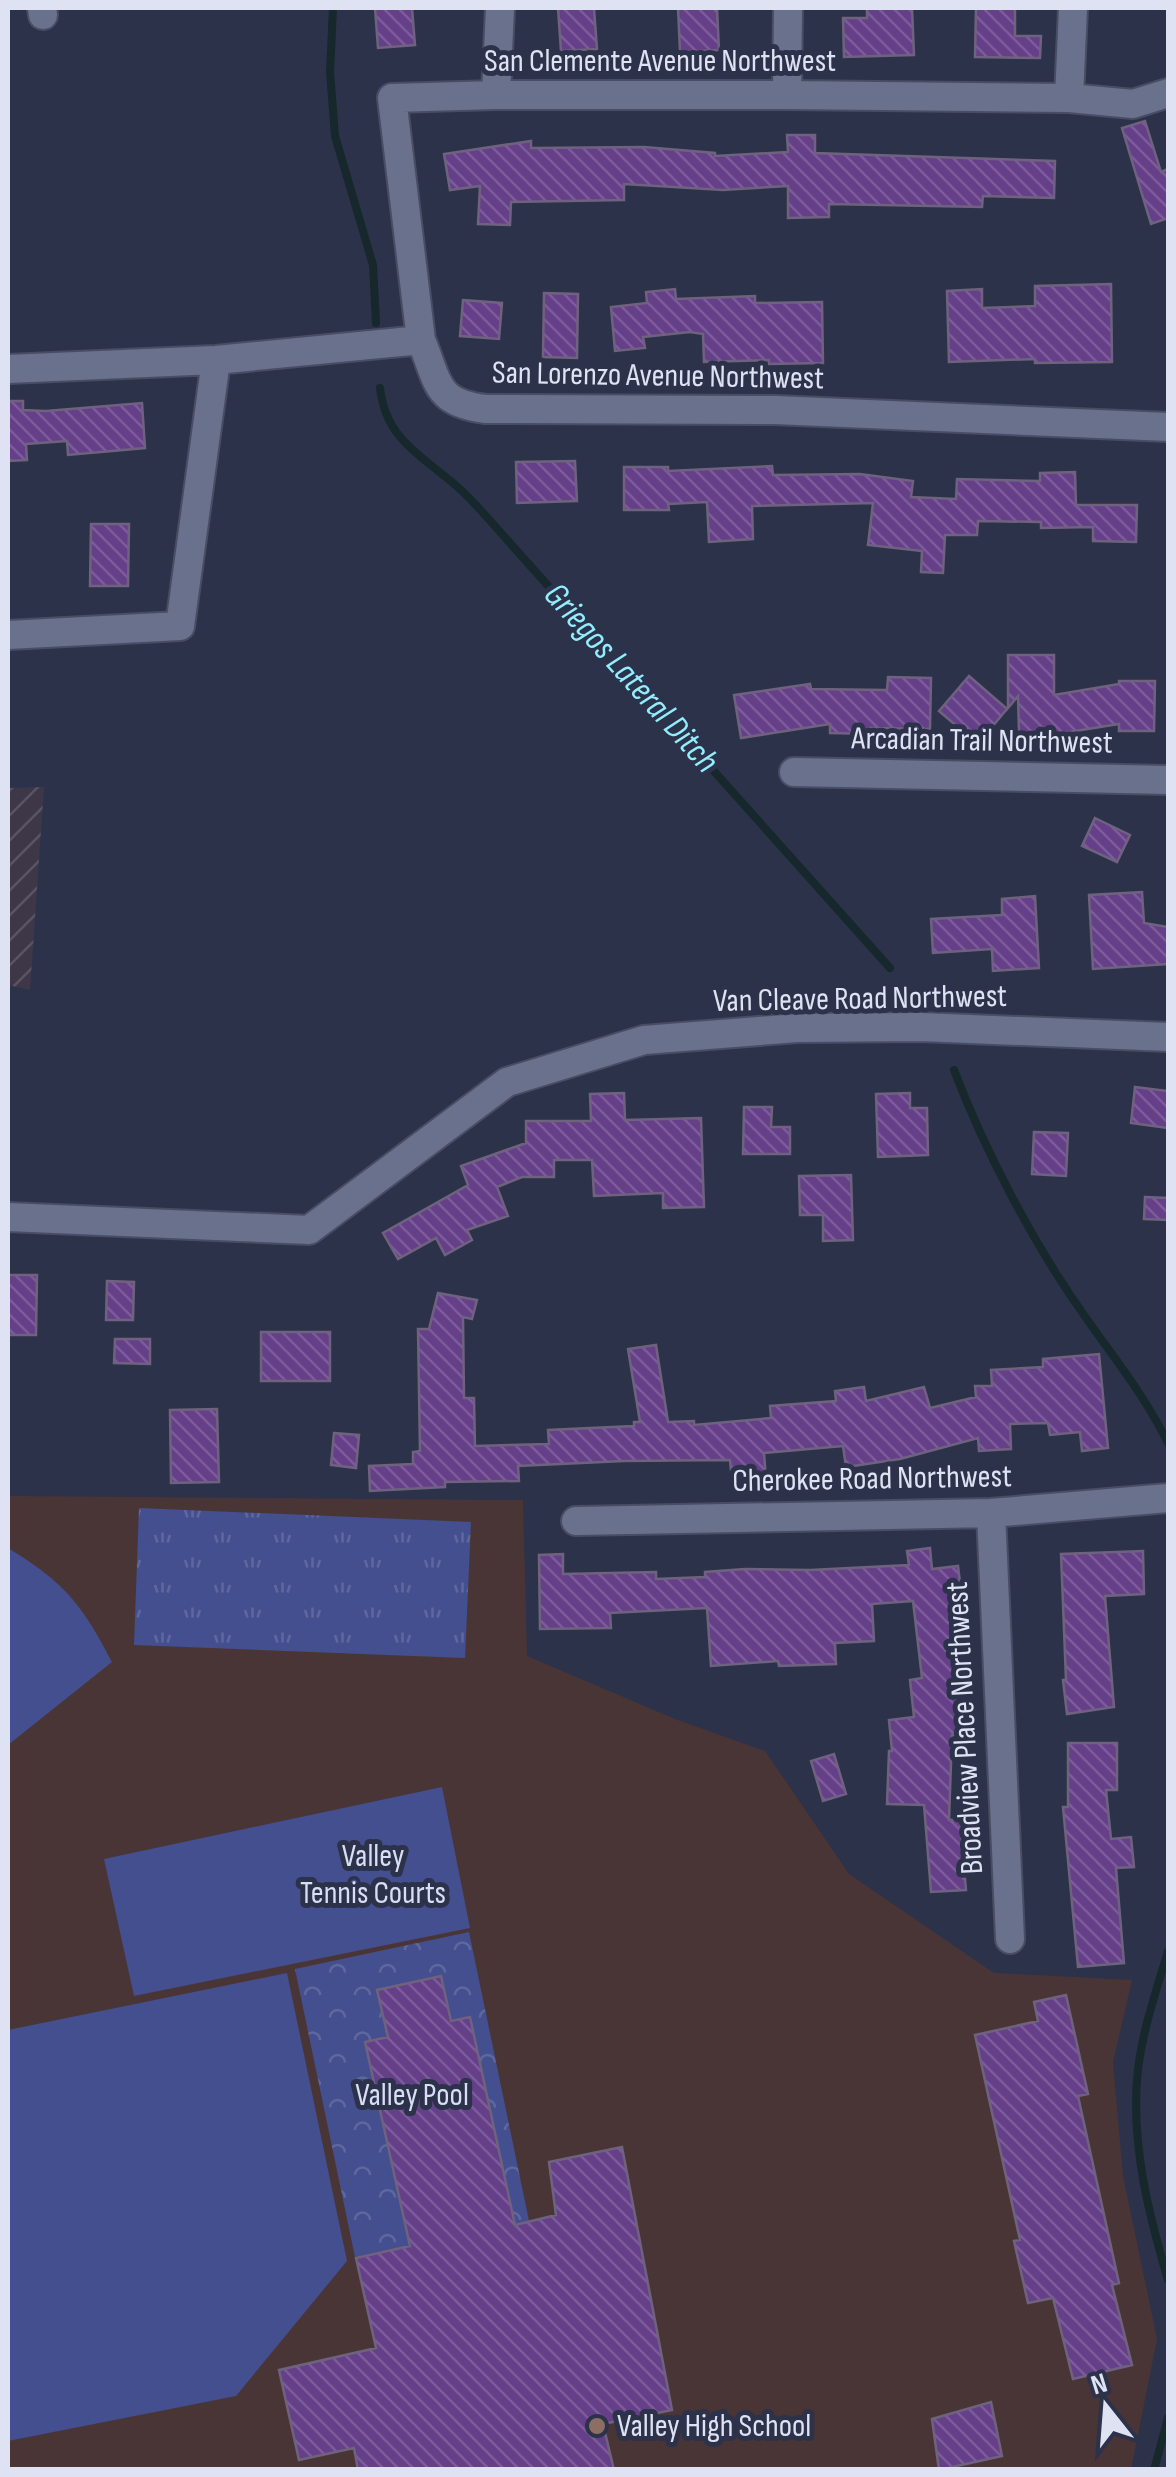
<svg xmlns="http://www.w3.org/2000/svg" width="1176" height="2477" viewBox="0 0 1176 2477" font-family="'Sofia Sans Condensed',sans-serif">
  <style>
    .industrial { fill: url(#industrial-furrows) }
    .education { fill: #4a3536 }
    .grass { fill: url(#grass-tufts) }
    .park { fill: url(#park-crowns) }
    .pitch { fill: #434f8e }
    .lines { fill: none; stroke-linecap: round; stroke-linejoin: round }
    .stream { stroke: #16282b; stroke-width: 8 }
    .building { fill: url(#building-back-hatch); stroke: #6f627e; stroke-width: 2.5 }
    .street-casing { stroke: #494d63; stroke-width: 32 }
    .street { stroke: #6a718d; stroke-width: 28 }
    .education-dot { fill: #8d6e63; stroke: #2c324a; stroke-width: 4 }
    .labels { text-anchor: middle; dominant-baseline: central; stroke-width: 10; stroke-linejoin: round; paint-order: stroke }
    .street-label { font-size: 32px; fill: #dee2f3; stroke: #2c324a }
    .park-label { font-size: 32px; fill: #d8def4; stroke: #2c324a }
    .poi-label { font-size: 32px; fill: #dee2f3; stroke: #2c324a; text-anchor: start }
    .water-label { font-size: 35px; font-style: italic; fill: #92edfc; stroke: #2c324a }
  </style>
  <defs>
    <pattern id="industrial-furrows" width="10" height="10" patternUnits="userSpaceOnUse" patternTransform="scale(2.5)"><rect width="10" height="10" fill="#3e3748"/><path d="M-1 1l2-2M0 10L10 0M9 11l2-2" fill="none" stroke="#595463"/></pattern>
    <pattern id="grass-tufts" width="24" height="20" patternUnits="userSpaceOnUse" patternTransform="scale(2.5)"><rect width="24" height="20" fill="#434f8e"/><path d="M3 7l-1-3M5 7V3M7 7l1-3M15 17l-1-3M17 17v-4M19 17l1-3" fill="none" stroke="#5e689e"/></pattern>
    <pattern id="park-crowns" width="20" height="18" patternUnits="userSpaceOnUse" patternTransform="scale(2.5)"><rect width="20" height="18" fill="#434f8e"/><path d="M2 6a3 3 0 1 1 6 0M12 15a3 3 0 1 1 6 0" fill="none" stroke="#5e689e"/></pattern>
    <pattern id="building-back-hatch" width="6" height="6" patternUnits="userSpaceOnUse" patternTransform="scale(2.5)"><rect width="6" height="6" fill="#654089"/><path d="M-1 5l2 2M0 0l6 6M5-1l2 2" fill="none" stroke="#7b5b9a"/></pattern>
  </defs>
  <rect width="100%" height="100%" fill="#2c324a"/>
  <path class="industrial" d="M 44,787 L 30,990 L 8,985 L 8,788 Z"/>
  <path class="education" d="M 8,1496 L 523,1500 L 527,1656 L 675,1719 L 765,1751 L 849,1874 L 994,1973 L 1132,1980 L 1113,2062 L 1123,2176 L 1157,2339 L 1131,2469 L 8,2470 Z"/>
  <path class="grass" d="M 139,1508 L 471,1522 L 465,1658 L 134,1645 Z"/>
  <path class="park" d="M 469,1932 L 529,2221 L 355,2257 L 295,1969 Z"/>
  <path class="pitch" d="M 8,1548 C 64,1582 82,1604 112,1662 L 8,1745 Z
    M 442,1787 L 470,1928 L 134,1996 L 104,1859 Z
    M 287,1973 L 347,2261 L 236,2396 L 8,2441 L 8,2030 Z"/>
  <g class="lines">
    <path class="stream" d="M 333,8 L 330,72 L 335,136 L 373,265 L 376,323
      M 380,388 C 386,442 425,457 461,490 C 478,506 493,524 509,542 L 890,968
      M 954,1070 C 985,1151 1034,1245 1084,1315 C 1114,1358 1145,1396 1168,1443
      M 1168,1951 C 1156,1992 1140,2037 1137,2080 C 1132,2149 1149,2215 1168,2280
      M 1154,2470 L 1168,2418"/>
  </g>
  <path class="building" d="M 375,8 L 412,8 L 415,45 L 378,48 Z
    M 558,8 L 594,8 L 597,49 L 561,51 Z
    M 678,8 L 717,8 L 719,50 L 680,52 Z
    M 867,8 L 912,8 L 914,55 L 844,57 L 843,18 L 867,18 Z
    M 976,8 L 1015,8 L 1015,36 L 1041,36 L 1040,58 L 975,57 Z
    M 1145,121 L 1161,172 L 1168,169 L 1168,218 L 1151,224 L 1122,128 Z
    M 787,135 L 815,135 L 815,153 L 1055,161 L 1054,198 L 983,196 L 982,207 L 829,204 L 829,217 L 788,218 L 788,186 L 723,190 L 624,184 L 624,200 L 511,202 L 510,225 L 478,224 L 480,186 L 450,190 L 444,154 L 531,141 L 531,148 L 644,147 L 715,153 L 715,156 L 788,152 Z
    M 1111,284 L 1112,362 L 1035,363 L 1035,359 L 949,362 L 947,291 L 982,289 L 982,308 L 1035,306 L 1035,286 Z
    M 675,289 L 676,299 L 755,296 L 755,303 L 822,302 L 823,363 L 769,364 L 769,360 L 704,362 L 703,334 L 690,332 L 643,337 L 645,348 L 615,351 L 611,307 L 647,303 L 646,292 Z
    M 544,293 L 578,294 L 577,358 L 543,357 Z
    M 463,300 L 502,303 L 499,339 L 460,336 Z
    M 8,401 L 23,401 L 23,410 L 46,411 L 142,403 L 145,448 L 68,455 L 67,441 L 26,444 L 27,460 L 8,461 Z
    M 575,461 L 577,501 L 517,503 L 516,462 Z
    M 772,466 L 773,475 L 860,474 L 913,481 L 911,497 L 956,499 L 957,479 L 1040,481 L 1040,473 L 1075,472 L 1076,505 L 1137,505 L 1136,542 L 1093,541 L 1093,527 L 1041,528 L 1041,522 L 978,521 L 977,535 L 945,535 L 943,573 L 921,572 L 922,551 L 868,545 L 873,503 L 752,506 L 753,539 L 709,542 L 707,502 L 668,504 L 669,510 L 624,510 L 624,467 L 668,467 L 668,471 Z
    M 91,524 L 129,524 L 128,586 L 90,586 Z
    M 1008,655 L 1054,655 L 1054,695 L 1119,684 L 1119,681 L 1155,681 L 1154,731 L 1119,731 L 1119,724 L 1063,733 L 1019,733 L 1018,696 L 1008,708 Z
    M 969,676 L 1007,709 L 978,744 L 939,711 Z
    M 888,677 L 931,678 L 930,729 L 871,728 L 871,734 L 830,733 L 830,724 L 741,738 L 734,695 L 810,684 L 811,689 L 887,690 Z
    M 1095,818 L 1130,835 L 1117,862 L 1082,846 Z
    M 1142,892 L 1144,923 L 1168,927 L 1168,964 L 1093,969 L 1089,895 Z
    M 1035,896 L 1039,968 L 993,971 L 992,949 L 933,953 L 931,919 L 1002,915 L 1002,899 Z
    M 1135,1087 L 1168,1091 L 1168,1128 L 1131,1123 Z
    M 624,1093 L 625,1120 L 701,1118 L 704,1207 L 663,1208 L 663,1193 L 594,1196 L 592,1160 L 554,1160 L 554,1177 L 522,1177 L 497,1187 L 508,1216 L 467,1230 L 472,1240 L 445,1255 L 436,1238 L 398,1259 L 383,1233 L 468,1185 L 461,1166 L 526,1143 L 526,1121 L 591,1121 L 590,1094 Z
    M 910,1093 L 910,1108 L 927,1108 L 928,1155 L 878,1157 L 876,1094 Z
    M 744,1107 L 772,1107 L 771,1127 L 790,1127 L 790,1154 L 743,1154 Z
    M 1034,1132 L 1068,1133 L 1066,1176 L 1032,1174 Z
    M 851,1175 L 853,1240 L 823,1241 L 823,1215 L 800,1215 L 799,1176 Z
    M 1145,1197 L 1168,1198 L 1168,1220 L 1144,1219 Z
    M 8,1275 L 37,1275 L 36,1335 L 8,1335 Z
    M 107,1281 L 134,1282 L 133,1320 L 106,1320 Z
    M 438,1293 L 477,1300 L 472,1319 L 463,1317 L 464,1398 L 474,1398 L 475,1446 L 549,1444 L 548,1430 L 634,1426 L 634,1422 L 640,1422 L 628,1349 L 656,1345 L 668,1422 L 694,1421 L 694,1425 L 771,1418 L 770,1406 L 836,1401 L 835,1391 L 864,1387 L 866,1401 L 924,1387 L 930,1408 L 976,1397 L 975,1386 L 992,1386 L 991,1370 L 1043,1367 L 1043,1359 L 1099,1354 L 1108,1448 L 1082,1451 L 1080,1432 L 1050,1435 L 1048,1423 L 1010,1424 L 1011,1449 L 979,1451 L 978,1438 L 900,1459 L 846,1467 L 843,1446 L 764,1453 L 766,1479 L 732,1482 L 730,1460 L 624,1461 L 518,1466 L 519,1481 L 445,1482 L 445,1487 L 370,1491 L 369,1466 L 413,1464 L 413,1452 L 420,1451 L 418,1329 L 429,1329 Z
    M 261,1332 L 330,1332 L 330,1381 L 261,1381 Z
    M 115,1339 L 150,1339 L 150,1364 L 114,1363 Z
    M 217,1409 L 219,1482 L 171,1483 L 170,1410 Z
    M 334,1433 L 359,1435 L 356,1468 L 331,1465 Z
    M 930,1548 L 932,1569 L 958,1566 L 967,1641 L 950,1643 L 960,1734 L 952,1735 L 949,1820 L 960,1819 L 966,1890 L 931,1892 L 924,1805 L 887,1804 L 889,1751 L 892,1751 L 889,1720 L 914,1717 L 910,1680 L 922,1678 L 913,1601 L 872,1604 L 874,1641 L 835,1643 L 836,1664 L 779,1666 L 778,1661 L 711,1666 L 707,1608 L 610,1613 L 611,1628 L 540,1629 L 539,1555 L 563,1554 L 563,1574 L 656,1572 L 656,1579 L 705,1577 L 705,1572 L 745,1569 L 810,1570 L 909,1565 L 907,1551 Z
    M 1143,1551 L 1144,1594 L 1105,1596 L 1114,1707 L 1067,1714 L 1063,1680 L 1066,1680 L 1061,1554 Z
    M 1068,1743 L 1117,1743 L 1117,1790 L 1106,1790 L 1111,1839 L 1131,1837 L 1134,1867 L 1116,1868 L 1124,1963 L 1078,1967 L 1063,1807 L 1068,1807 Z
    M 834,1754 L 846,1794 L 823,1801 L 811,1761 Z
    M 441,1976 L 451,2021 L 470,2017 L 515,2225 L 556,2215 L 549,2162 L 622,2147 L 672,2410 L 603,2424 L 614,2470 L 358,2470 L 354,2448 L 299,2460 L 279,2370 L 376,2348 L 356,2258 L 410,2246 L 365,2042 L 388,2037 L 377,1990 Z
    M 1066,1995 L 1088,2094 L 1078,2096 L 1119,2283 L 1112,2285 L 1132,2365 L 1073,2379 L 1053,2298 L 1028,2303 L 1014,2241 L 1020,2240 L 975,2035 L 1038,2021 L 1034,2002 Z
    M 991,2402 L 1002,2456 L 939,2470 L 932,2419 Z"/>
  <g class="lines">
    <defs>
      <path id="street" d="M 42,8 L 43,15
        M 496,95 L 500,8
        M 787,95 L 788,8
        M 1069,98 L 1073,8
        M 421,340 L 392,98 L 496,95 L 787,95 L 1069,98 L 1133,104 L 1168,93
        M 8,369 L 216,360 L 421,340 C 439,383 435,403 486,409 L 775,410 L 1168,427
        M 8,635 L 180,626 L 216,360
        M 794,772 L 1168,780
        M 8,1217 L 309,1230 L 507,1082 L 644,1040 L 797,1028 L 921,1027 L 1168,1037
        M 991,1513 L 1010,1939
        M 576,1521 L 991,1513 L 1168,1498"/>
    </defs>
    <use href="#street" class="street-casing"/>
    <use href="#street" class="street"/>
  </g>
  <circle class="education-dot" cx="597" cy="2426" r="10"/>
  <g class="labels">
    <g class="street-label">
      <text x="660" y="61">San Clemente Avenue Northwest</text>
      <text transform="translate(658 376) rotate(1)">San Lorenzo Avenue Northwest</text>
      <text transform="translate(982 741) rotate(1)">Arcadian Trail Northwest</text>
      <text transform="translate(860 999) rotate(-1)">Van Cleave Road Northwest</text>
      <text transform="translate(872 1479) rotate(-1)">Cherokee Road Northwest</text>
      <text transform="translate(965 1728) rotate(-93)">Broadview Place Northwest</text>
    </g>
    <g class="park-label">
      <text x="373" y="1856">Valley<tspan x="373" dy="37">Tennis Courts</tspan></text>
      <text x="412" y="2095">Valley Pool</text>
    </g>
    <g class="poi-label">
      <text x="617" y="2426">Valley High School</text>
    </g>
    <g class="water-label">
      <text transform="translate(631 678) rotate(48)">Griegos Lateral Ditch</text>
    </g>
  </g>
  <rect width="1176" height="2477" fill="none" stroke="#dee2f3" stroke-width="20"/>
  <g transform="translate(1106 2407) rotate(343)" stroke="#2c324a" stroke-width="8" paint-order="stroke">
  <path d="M0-8L18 38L0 25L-18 38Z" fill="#dee2f3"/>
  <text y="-15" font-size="28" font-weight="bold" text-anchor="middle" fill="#dee2f3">N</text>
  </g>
</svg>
